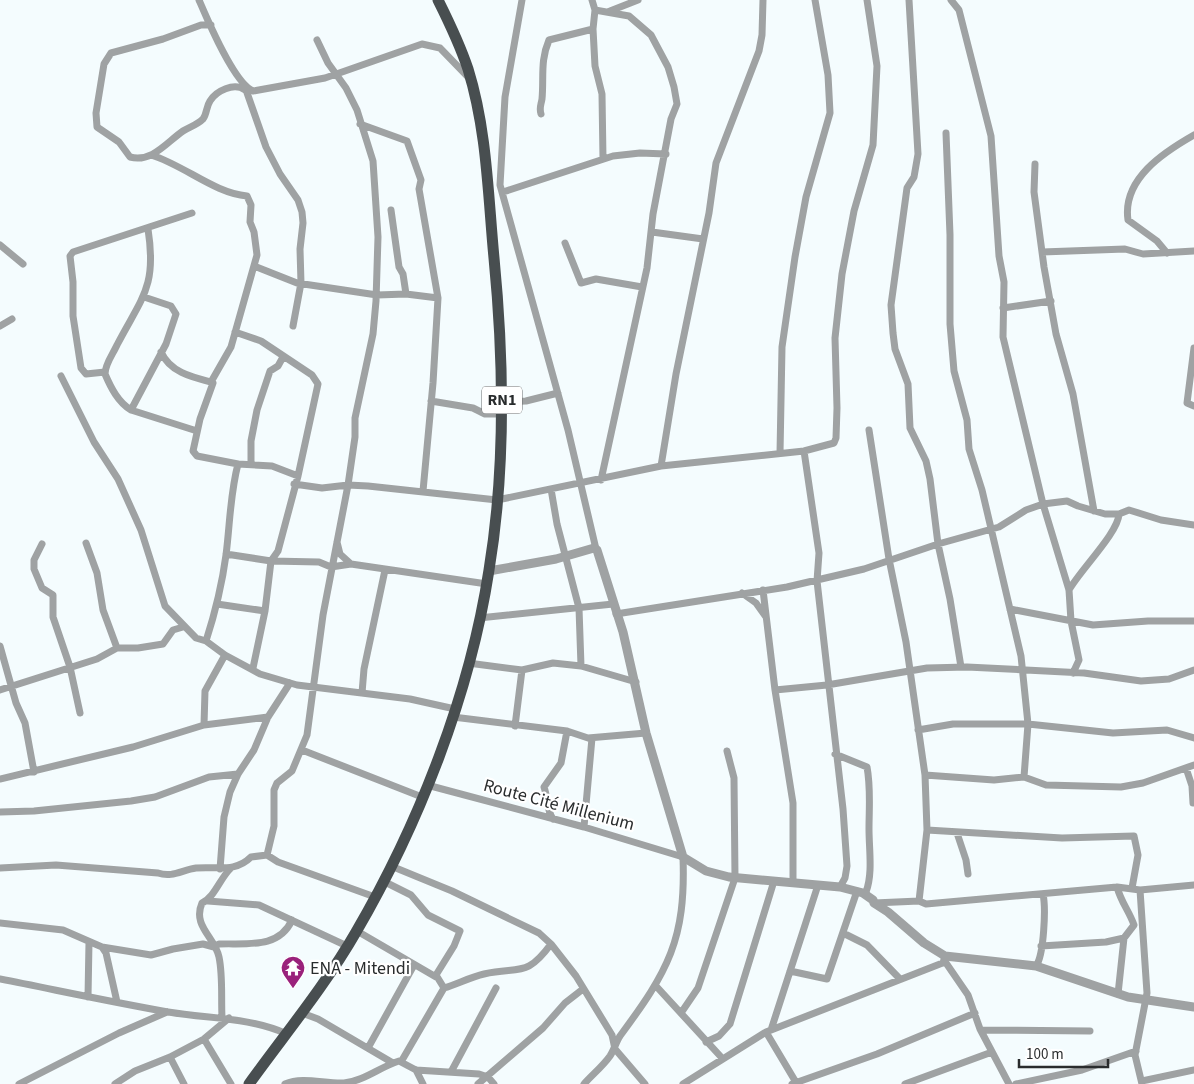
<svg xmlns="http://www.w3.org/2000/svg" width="1194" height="1084" viewBox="0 0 1194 1084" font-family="'Source Sans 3',sans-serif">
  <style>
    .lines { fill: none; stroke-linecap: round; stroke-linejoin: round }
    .minor { stroke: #9fa2a3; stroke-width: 7 }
    .tertiary { stroke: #9fa2a3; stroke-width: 9 }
    .trunk { stroke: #484e50; stroke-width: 11 }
    .labels { text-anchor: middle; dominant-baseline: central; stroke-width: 4.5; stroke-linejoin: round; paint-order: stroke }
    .shield { fill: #fff; stroke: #696b6c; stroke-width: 1 }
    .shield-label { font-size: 16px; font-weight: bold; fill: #292c2d }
    .street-label { font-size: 18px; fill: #292c2d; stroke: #fff }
    .poi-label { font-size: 18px; fill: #292c2d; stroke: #fff; text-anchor: start }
  </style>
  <rect width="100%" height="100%" fill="#f4fcfe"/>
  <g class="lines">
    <path class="minor" d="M 199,0 C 208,21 234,83 253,91 L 325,78 L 422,44 L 440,48 L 470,79
      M 522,0 L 505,97 L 500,185 L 568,430 L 596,549
      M 592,0 L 595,10 L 593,29 L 595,66 L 602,94 L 603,159
      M 909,0 L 918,154 L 914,177 L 907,188 L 891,305 L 893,333 L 895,349 L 908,384 L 910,428 L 926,461 L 930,479 L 938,544 L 950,599 L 961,667
      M 951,0 L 959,10 L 991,136 L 999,256 L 1004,282 L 1003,337 L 1043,504 L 1069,590 L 1071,621 L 1079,660 L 1073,673
      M 595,10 L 629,16 L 651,35 L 668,67 L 674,87 L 677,104 L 671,119 L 653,214 L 647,268 L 601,480
      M 610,11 L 638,0
      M 211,25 L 201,25 L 163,39 L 111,53 L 104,64 L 96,113 L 97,127 L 119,142 L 130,157 C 152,163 167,142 183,131 C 189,127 197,125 203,119 C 207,114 206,107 210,101 C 216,91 234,82 245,90
      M 245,87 L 266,147 L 280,174 L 298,200 L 302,212 L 303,223 L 300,249 L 301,283 L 293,326
      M 541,114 C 539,108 541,105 542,99 C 544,77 540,61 549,40 L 593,29
      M 360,124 L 407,141 L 421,180 L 419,189 L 438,298 L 433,383 L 423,491
      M 946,133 L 950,235 L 950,324 L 954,371 L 967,420 L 969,449 L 982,490 L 1021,656 L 1028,724 L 1024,777
      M 151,155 C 184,165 214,193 247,196 L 251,205 L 250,222 L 254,232 L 257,255 L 231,347 L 211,382 L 213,383 L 200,419 L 193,451 L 197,456 L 238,464 L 272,466 L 298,476
      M 1035,164 L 1034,192 L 1044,267 L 1056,334 L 1073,394 L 1094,511
      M 503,192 L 613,156 L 640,153 L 666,154
      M 391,210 L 399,267 L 403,274 L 406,294
      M 148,229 C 157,287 142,297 117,345 C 113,354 105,364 105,374 C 111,388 118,402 131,410 L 197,431
      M 652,232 L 703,239
      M 565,243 L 581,283 L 596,279 L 642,287
      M 0,245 L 23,264
      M 1042,252 L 1125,249 L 1143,254 L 1194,251
      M 1167,253 L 1157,241 L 1128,220 C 1122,179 1164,152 1194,135
      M 254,266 L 297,283 L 377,295 L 406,294 L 438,298
      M 1003,308 L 1051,301
      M 0,326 L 12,319
      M 235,332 L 261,341 L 312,375 L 318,384 L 298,476 L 278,551 L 271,561 L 265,611 L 253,668
      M 1194,348 L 1187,403 L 1194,406
      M 161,352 C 170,372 191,377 211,382
      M 105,372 L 86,374 L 81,368 L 73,316 L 73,282 L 70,256 L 73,252 L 192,213
      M 61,376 L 94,442 L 118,479 L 141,530 L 165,606 L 196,638 L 206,641 L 225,655 L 260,674 L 297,685 L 410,699 L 455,709
      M 431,401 L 473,408 L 485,414 L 502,414
      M 502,402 L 526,401 L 558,393
      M 131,410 L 166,344 L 176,314 L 171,306 L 144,297
      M 869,430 L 889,559 L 906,642 L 925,775 L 927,830 L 919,901
      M 804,451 L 819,553 L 817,581 L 843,809 L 847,866 L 845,878 L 840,887
      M 780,453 L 782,347 L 795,257 L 806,197 L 830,113 L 828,75 L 815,0
      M 251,464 L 251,441 L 257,410 L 270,371 L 278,366 L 283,357
      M 661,466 L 676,374 L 709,213 L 716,163 L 759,51 L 762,35 L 763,0
      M 294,484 L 322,488 L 348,485 L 368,486 L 497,500 L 661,466 L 804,451 L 834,443 L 836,438 L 837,408 L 835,338 L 842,274 L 854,211 L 873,145 L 877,66 L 867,0
      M 551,489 L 557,524 L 579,608 L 581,666
      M 337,542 L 340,554 L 351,564
      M 86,543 L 97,573 L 103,610 L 117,648
      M 42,544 L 34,560 L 34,569 L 42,588 L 53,595 L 53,617 L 70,667 L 80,713
      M 226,554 L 271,561 L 319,562 L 331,567 L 351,564 L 487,584
      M 763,590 L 775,690 L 793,803 L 793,883
      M 1069,590 C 1081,569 1118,533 1119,514
      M 742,593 L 756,603 L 766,617
      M 217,604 L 265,611
      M 1010,609 L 1093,625 L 1148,621 L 1194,621
      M 616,614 L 787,587 L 864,569 L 938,544 L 999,527 L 1026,510 L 1043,504 L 1067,501 L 1078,506 L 1105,514 L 1119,514 L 1129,510 L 1161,520 L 1194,525
      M 479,618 L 613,604
      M 206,641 C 215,613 222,585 226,555 C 230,524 230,494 238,464
      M 0,646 L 16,703 L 25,723 L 34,772
      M 468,663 L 522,670 L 553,663 L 581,666 L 636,682
      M 0,690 L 97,659 L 117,648 L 138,648 L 163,644 L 173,630 L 183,627
      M 775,690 L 827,685 L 927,668 L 967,667 L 1084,673 L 1141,681 L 1169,679 L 1194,670
      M 362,693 L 364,669 L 385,570
      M 453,717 L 567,731 L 588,738 L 646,733
      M 204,725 L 205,691 L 225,655
      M 515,726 L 522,670
      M 918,730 L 953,724 L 1028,724 L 1113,733 L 1167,730 L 1194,738
      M 302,750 L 422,797
      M 835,754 L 867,767 C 871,788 869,808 869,829 C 869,850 873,873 866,892 L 863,893
      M 1186,768 L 1192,786 L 1193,803
      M 925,775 L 994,780 L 1024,777 L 1046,785 L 1121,787 L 1143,783 L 1194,765
      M 0,779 L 133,747 L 204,725 L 268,717
      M 427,785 L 584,827 L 683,857 C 686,940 668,971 620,1036 C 616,1042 614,1050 610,1056 C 603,1066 592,1075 584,1084
      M 0,812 L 34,811 L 131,801 L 155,797 L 209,777 L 238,774
      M 553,819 C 546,809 548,798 544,787 L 561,763 L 567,731
      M 584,827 L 592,738
      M 927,830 L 1062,838 L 1134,836 L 1138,855 L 1132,888
      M 957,833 L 966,860 L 968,874
      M 267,855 L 274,826 L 274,790 L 277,783 L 292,771 L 307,735 L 323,615 L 348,485 L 355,437 L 355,418 L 373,334 L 376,301 L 378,237 L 373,161 L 357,110 L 346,88 L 328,63 L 317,40
      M 391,866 L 452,891 L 539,933 L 551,944 L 576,976 L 612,1035 L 615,1049 L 645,1084
      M 0,868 L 56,865 L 158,873 C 172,878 182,870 196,868 C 217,866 235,873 251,857 L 267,855 L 278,862 L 375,897
      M 220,869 L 224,817 L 230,792 L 238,774 L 254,750 L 268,717 L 290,683
      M 383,881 L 411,895 L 428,915 L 460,931 L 454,946 L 436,975 L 444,988 L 401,1062
      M 1117,887 C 1121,902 1129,911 1134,925 L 1124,938 L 1118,994
      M 1140,890 L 1147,993 L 1135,1055 L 1142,1084
      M 208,901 L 259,905 L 347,946
      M 874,903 L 919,901 L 926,904 L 1117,887 L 1140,890 L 1194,885
      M 0,923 L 63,930 L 102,947 L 106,953 L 117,1002
      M 357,931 L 436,977
      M 843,933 L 867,945 L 900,979
      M 1041,946 L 1106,942 L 1124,938
      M 102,947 L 151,955 L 173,949 L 203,944 L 214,947 L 219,944 C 247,943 279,949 292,920
      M 944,960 L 968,995 L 980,1029 L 1009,1084
      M 1036,966 C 1044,955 1046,908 1043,894
      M 790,971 L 827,979 L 857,891
      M 0,979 C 56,990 112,1002 168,1012 C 209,1019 249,1017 287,1034
      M 656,986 L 722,1058
      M 444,988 C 457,984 471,977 484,974 C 520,966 526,978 551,944
      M 88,997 L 89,942
      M 302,1013 L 318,1019 L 393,1063
      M 681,1013 L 698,988 L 735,878 L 734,778 L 727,751
      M 222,1017 C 221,998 223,976 219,957 C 215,937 192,926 202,903 C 215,897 220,878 231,868
      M 771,1030 L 818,885
      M 982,1030 L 1090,1031
      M 766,1032 L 797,1084
      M 204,1039 L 231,1084
      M 706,1042 L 719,1036 L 730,1024 L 774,881
      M 368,1048 L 414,965
      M 170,1057 L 184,1084
      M 416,1070 L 423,1084
      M 451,1072 L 496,988
      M 1142,1081 L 1194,1070
      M 19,1084 L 119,1033 L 167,1012
      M 115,1084 L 135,1071 L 170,1057 L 204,1039 L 229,1018
      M 285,1084 C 303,1076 324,1084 344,1083 C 364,1081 380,1067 399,1061 L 416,1070 L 479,1074 L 488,1077 L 494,1084
      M 478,1084 L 543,1028 L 565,1003 L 583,989
      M 683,1084 L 766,1032 L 940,964 L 943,963 L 945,956
      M 792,1084 L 877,1054 L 975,1013
      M 905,1084 L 992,1052
      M 1016,1084 L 1082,1070 L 1136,1051"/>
    <path class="tertiary" d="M 489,571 L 556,559 L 594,548 L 597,550 L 623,632 L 646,733 L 683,857 L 706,871 L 729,877 L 840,887 L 863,893 L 873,900 L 874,903 L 888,912 L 924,943 L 945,956 L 1036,966 L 1128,997 L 1194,1007"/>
    <path class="trunk" d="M 249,1084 C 285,1034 325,986 356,932 C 419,824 470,694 489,570 C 506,467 504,361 494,258 C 488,195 487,130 468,69 C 460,45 449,22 438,0"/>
  </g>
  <defs>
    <symbol id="temple-pin" viewBox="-11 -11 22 30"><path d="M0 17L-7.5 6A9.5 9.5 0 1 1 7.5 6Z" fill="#9a217b" stroke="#fff"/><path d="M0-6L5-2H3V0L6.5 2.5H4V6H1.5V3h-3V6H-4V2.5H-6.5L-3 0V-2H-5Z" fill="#fff"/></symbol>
  </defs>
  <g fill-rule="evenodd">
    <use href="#temple-pin" x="279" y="954" width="28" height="38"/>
  </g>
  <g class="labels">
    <rect class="shield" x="482" y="386.5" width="40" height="27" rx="4"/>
    <g class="shield-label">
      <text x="502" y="400">RN1</text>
    </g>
    <g class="street-label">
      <text transform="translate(559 805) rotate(15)">Route Cité Millenium</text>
    </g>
    <g class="poi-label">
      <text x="310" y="968">ENA - Mitendi</text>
    </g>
  </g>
  <path d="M1019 1059v8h89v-8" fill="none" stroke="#292c2d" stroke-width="2.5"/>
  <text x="1026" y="1059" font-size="15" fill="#292c2d" stroke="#ffffff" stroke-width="4" paint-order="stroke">100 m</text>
</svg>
